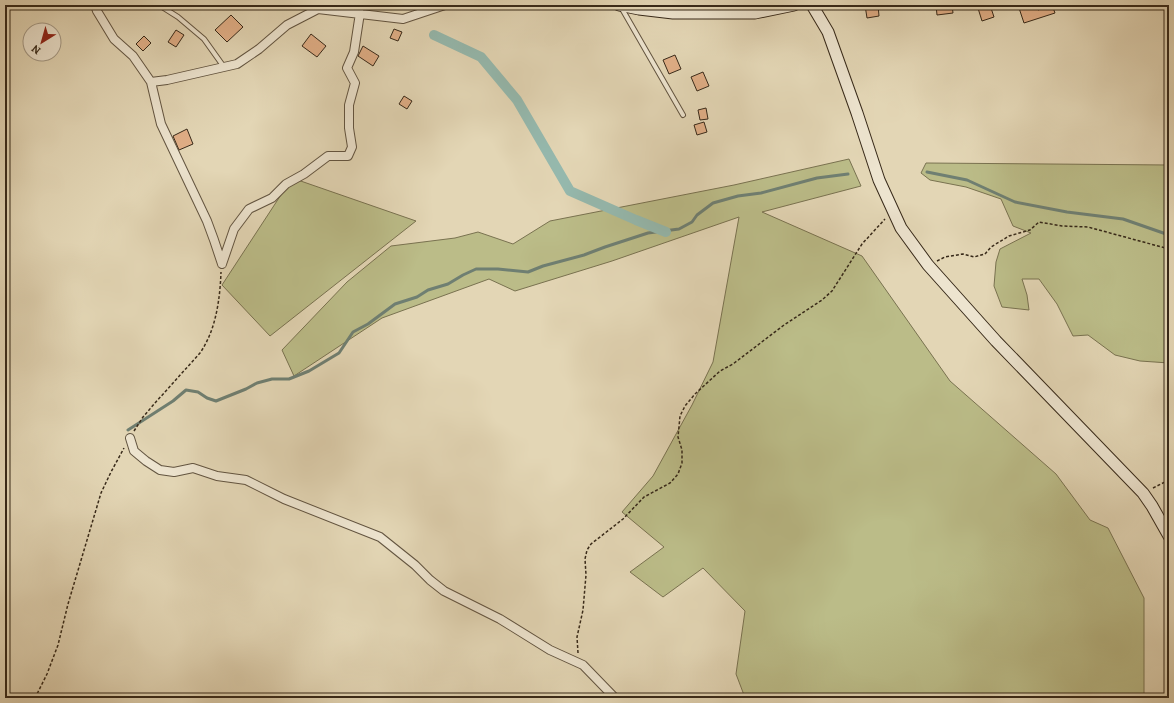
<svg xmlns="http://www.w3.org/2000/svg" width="1174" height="703" viewBox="0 0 1174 703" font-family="Alegreya,serif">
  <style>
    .green { fill: #bbbc88; stroke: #797250 }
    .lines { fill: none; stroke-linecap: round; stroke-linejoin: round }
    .stream { stroke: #6f7f72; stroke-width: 3 }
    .canal { stroke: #95b9ae; stroke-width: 10 }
    .building { fill: #e1af87; stroke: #372919 }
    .lane-casing { stroke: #625440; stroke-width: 6 }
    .street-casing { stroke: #625440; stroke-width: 10 }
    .secondary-casing { stroke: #372919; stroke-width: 13 }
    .path { stroke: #372919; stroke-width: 1.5; stroke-dasharray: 3 2; stroke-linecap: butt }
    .lane { stroke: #ede4cf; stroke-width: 4 }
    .street { stroke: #ede4cf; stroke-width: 8 }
    .secondary { stroke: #ede4cf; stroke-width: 11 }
  </style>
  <rect width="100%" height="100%" fill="#e3d6b5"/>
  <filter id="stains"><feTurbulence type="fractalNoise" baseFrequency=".005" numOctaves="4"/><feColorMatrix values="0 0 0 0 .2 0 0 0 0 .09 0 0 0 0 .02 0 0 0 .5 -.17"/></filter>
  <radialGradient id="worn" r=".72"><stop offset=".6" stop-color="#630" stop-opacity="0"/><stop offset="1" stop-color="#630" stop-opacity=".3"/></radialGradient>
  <path class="green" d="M 849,159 L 861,186 L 762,212 L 862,256 L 950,381 L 1056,474 L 1090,520 L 1108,528 L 1144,598 L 1144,698 L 743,698 L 744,695 L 736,674 L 745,611 L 703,568 L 663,597 L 630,572 L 664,547 L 622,512 L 653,476 L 692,405 L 713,362 L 739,217 L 612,261 L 515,291 L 489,279 L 382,318 L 294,376 L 282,350 L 347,282 L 391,246 L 455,238 L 478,232 L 513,244 L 550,221 L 734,185 Z
    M 926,163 L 1169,165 L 1169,363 L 1140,361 L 1115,355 L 1088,335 L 1073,336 L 1057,304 L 1039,279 L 1022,279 L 1027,295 L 1029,310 L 1002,307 L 994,286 L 996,262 L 1000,249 L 1031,233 L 1013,226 L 1001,199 L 966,187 L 930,180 L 921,173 Z
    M 292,178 L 416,221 L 270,336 L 222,285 Z"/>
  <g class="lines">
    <path class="stream" d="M 927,172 L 967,180 L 1015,202 L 1067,212 L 1123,219 L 1169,235
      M 128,430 L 173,401 L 186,390 L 198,392 L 207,398 L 216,401 L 246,389 L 257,383 L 272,379 L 289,379 L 309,371 L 339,353 L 353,332 L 368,324 L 395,304 L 417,297 L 428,290 L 448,284 L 463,275 L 476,269 L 498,269 L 528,272 L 543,266 L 584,255 L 605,247 L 648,233 L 679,229 L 692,222 L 697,215 L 713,203 L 738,196 L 761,193 L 817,178 L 848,174"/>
    <path class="canal" d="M 434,35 L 481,57 L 517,100 L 570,191 L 636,220 L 666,232"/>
  </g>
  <path class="building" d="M 865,5 L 878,5 L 879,16 L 867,18 Z
    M 936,5 L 952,5 L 953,13 L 937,15 Z
    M 977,5 L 990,5 L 994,17 L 982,21 Z
    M 1018,5 L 1036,5 L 1038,10 L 1052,5 L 1055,13 L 1024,23 Z
    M 231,15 L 243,27 L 227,42 L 215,30 Z
    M 394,29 L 402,32 L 398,41 L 390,38 Z
    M 176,30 L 184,35 L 176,47 L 168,42 Z
    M 311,34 L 326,46 L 317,57 L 302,46 Z
    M 144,36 L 151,43 L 143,51 L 136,44 Z
    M 363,46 L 379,56 L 373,66 L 358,56 Z
    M 675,55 L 681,69 L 669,74 L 663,60 Z
    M 703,72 L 709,86 L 697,91 L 691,77 Z
    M 404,96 L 412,101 L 407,109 L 399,104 Z
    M 706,108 L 708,119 L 700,120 L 698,110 Z
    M 704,122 L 707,132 L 697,135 L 694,125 Z
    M 187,129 L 193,144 L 179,150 L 173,136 Z"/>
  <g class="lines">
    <defs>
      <path id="lane" d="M 159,5 L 178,17 L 204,39 L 224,67
        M 621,7 L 683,115"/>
      <path id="street" d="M 95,5 L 97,11 L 114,39 L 133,56 L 151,82 L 161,124 L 207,221 L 214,240 L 222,264
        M 151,82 L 167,80 L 237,64 L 259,49 L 287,25 L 318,9 L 403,19 L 445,5
        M 222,264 L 234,229 L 249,209 L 272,198 L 286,184 L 304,174 L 328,156 L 348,156 L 352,147 L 349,128 L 349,105 L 355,83 L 347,68 L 354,52 L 360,13
        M 130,438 L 134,451 L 146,461 L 160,470 L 174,472 L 193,468 L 217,476 L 246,480 L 284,499 L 380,537 L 415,565 L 430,580 L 444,591 L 500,619 L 550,650 L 583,665 L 615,698"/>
      <path id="secondary" d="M 619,5 L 639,9 L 673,13 L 755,13 L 794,5
        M 812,5 L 828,32 L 857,113 L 879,180 L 901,228 L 928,265 L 996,341 L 1143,493 L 1152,506 L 1169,536"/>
    </defs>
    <use href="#lane" class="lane-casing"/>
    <use href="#street" class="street-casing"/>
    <use href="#secondary" class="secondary-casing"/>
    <path class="path" d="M 937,261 L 945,257 L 963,254 L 974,257 L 985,254 L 991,247 L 1009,236 L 1030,230 L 1039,222 L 1062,226 L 1088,227 L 1169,249
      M 134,431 L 143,417 L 155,403 L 200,353 C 216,330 220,299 221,272
      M 1153,488 L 1169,480
      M 578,653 L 577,637 L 583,610 L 586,575 L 585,559 L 587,550 L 591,544 L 623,519 L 644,497 L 670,483 L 678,474 L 682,463 L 682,450 L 678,437 L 680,416 L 685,406 L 695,394 L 720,371 L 733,364 L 784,325 L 822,300 L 832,291 L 862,244 L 885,219
      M 35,698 L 47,674 L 58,645 L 68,604 L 101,493 L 111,472 L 124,448"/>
    <use href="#lane" class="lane"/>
    <use href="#street" class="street"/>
    <use href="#secondary" class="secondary"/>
  </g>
  <rect width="1174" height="703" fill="none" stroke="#e3d6b5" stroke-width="20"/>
  <rect x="6" y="6" width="1162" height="691" fill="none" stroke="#372919" stroke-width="2"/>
  <rect x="10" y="10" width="1154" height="683" fill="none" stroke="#372919"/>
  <g transform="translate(42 42) rotate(217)"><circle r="19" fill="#ede4cf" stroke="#a49986"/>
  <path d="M0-3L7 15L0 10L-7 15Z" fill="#8f2418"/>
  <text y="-6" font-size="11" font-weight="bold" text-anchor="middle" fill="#372919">N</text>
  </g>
  <rect width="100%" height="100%" filter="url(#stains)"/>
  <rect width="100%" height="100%" fill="url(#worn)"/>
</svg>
